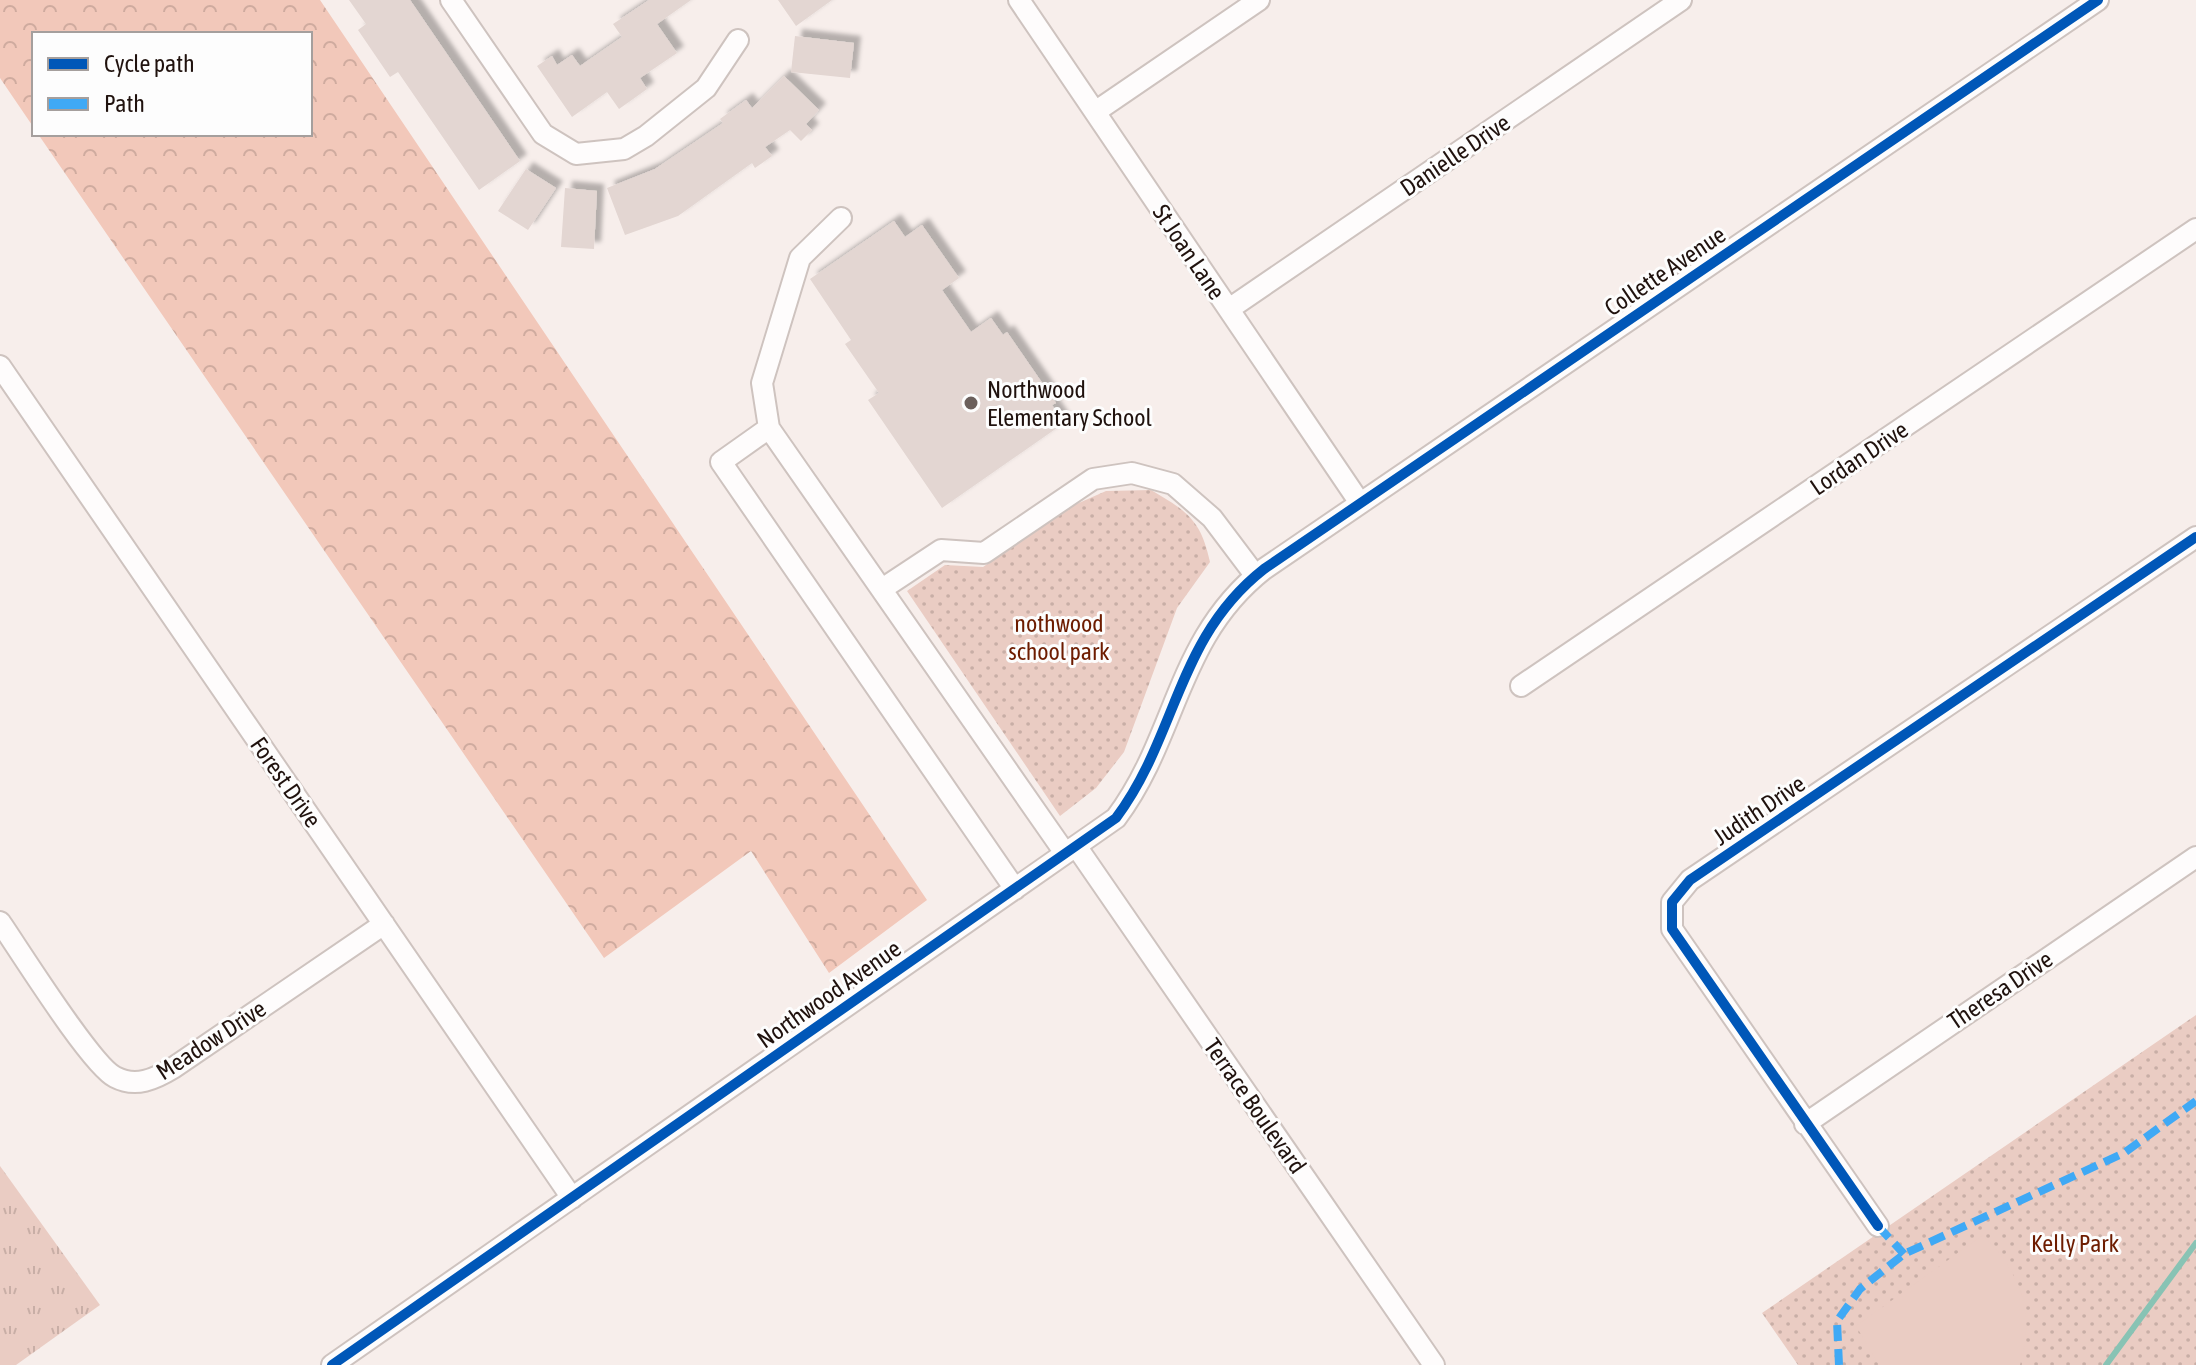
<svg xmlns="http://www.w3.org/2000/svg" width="2196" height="1365" viewBox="0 0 2196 1365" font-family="'Asap Condensed',sans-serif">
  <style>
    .grass { fill: url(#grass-tufts) }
    .forest { fill: url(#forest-crowns) }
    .park { fill: url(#park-dots) }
    .garden { fill: #eaccc3 }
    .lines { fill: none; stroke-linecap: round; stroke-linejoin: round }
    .stream { stroke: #88c3b4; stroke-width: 6 }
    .building { fill: #e3d6d2; filter: url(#shadow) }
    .minor-casing { stroke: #cec3bf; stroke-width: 24 }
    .minor { stroke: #fefcfc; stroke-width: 20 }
    .quiet { stroke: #3fa9f5; stroke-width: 8; stroke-dasharray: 16 8; stroke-linecap: butt }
    .cycleway-casing { stroke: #fdfdfd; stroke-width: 15 }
    .cycleway { stroke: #0057b8; stroke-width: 10 }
    .poi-dot { fill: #6b5f5b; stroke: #fdfdfd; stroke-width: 3 }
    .labels { text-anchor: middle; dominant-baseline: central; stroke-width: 6; stroke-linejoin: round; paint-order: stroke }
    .street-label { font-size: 24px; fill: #20120e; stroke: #fdfdfd }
    .poi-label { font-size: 24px; fill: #20120e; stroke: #fdfdfd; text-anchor: start }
    .park-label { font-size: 24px; fill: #6d1c00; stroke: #fdfdfd }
  </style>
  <defs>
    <pattern id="grass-tufts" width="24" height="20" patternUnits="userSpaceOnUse" patternTransform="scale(2)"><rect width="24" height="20" fill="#eaccc3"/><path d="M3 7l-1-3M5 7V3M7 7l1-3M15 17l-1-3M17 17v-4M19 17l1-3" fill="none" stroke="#c8aea6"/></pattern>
    <pattern id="forest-crowns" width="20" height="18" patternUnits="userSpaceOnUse" patternTransform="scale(2)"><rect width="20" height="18" fill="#f2c8ba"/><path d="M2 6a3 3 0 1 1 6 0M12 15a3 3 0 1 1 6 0" fill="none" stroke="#cfab9f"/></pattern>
    <pattern id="park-dots" width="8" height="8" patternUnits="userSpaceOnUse" patternTransform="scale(2)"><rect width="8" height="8" fill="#eaccc3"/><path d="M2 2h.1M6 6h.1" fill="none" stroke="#c8aea6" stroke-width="1.8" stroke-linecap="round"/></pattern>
    <filter id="shadow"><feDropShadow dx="7" dy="-7" stdDeviation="2" flood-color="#0004"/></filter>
  </defs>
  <rect width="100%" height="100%" fill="#f7eeeb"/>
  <path class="grass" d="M 0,1166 L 100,1305 L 16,1365 L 0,1365 Z"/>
  <path class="forest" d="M 0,0 L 320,0 L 927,900 L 829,973 L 751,851 L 604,958 L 38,134 L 310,134 L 310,34 L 34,34 L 34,128 L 0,78 Z"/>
  <path class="park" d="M 1151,490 C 1187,511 1201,520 1210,562 L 1177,608 L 1124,752 L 1096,788 L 1060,816 L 907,591 L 945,565 L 983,567 L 1072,506 L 1106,491 Z
    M 2196,1015 L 2196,1365 L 1798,1365 L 1762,1313 Z"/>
  <path class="garden" d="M 1983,1235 C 2020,1272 2036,1313 2020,1365 L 1879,1365 L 1856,1326 Z"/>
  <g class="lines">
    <path class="stream" d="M 2106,1365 L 2196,1243"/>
  </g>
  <path class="building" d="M 349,0 L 410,0 L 520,161 L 479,190 L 398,72 L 390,77 L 358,30 L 366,24 Z
    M 649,0 L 691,0 L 657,24 L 677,53 L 640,78 L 647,89 L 619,109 L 607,92 L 572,117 L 537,66 L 552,56 L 557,65 L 572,55 L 580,66 L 622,37 L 613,24 Z
    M 778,0 L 832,0 L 796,26 Z
    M 795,36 L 854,43 L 850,78 L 791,72 Z
    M 784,76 L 819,110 L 806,124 L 812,130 L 801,141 L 790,130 L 765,147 L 772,156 L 755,168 L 752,163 L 678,216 L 625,235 L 607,188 L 655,169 L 723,123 L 720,119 L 746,100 L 752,108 Z
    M 526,169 L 556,188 L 528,230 L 498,211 Z
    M 565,188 L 597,191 L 594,249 L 561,247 Z
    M 894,221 L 905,237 L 922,225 L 959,278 L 942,290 L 971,332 L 991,318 L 1003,335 L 1007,332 L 1056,403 L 1052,405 L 1064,423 L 942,508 L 868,400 L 879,393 L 845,344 L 851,340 L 810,279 Z"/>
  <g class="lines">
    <defs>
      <path id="minor" d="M 451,0 L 543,134 L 576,154 L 624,149 L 646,136 L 706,88 L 738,40
        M 1019,0 L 1360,503
        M 1095,112 L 1259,0
        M 1229,309 L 1681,0
        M 0,366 L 572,1198
        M 769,428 L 762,383 L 800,258 L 841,218
        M 882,589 L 941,550 L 984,553 L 1093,479 L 1132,473 L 1173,484 L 1212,518 L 1255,575
        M 1521,686 L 2196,229
        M 1076,846 L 1434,1365
        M 1015,889 L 721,462 L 769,428 L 1065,853
        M 0,922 C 20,951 91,1065 115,1077 C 136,1088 155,1079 173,1068 L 384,924
        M 1805,1124 L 2196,857
        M 1878,1226 L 1672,929 L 1672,902 L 1690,880 L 2196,537
        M 332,1365 L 1116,818 C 1178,735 1176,638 1264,569 L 2098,0"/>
    </defs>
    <use href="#minor" class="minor-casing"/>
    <use href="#minor" class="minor"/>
    <path class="quiet" d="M 1878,1226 L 1904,1254
      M 1839,1365 L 1837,1321 L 1860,1289 L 1904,1254 L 2124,1153 L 2196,1101"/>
    <defs>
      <path id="cycleway" d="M 1878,1226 L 1672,929 L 1672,902 L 1690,880 L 2196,537
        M 332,1365 L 1116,818 C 1178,735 1176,638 1264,569 L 2098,0"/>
    </defs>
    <use href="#cycleway" class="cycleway-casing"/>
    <use href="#cycleway" class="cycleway"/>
  </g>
  <circle class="poi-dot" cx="971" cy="403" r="8"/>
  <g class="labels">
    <g class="street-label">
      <text transform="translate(1455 155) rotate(-34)">Danielle Drive</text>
      <text transform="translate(1189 252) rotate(56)">St Joan Lane</text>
      <text transform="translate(1665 271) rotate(-34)">Collette Avenue</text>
      <text transform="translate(1859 458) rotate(-34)">Lordan Drive</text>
      <text transform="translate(286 782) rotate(55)">Forest Drive</text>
      <text transform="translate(1759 810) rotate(-34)">Judith Drive</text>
      <text transform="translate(2000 990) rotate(-34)">Theresa Drive</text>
      <text transform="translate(829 994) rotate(-35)">Northwood Avenue</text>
      <text transform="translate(211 1040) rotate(-33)">Meadow Drive</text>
      <text transform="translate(1255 1106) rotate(55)">Terrace Boulevard</text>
    </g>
    <g class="poi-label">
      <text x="987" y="389">Northwood<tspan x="987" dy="28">Elementary School</tspan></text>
    </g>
    <g class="park-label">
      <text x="1059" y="623">nothwood<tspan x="1059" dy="28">school park</tspan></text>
      <text x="2075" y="1243">Kelly Park</text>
    </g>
  </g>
  <rect x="32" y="32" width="280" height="104" fill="#fdfdfd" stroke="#a59f9d" stroke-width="2"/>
  <rect x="48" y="58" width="40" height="12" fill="#0057b8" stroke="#a59f9d" stroke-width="2"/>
  <text x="104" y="72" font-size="24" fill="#20120e">Cycle path</text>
  <rect x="48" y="98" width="40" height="12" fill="#3fa9f5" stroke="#a59f9d" stroke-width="2"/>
  <text x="104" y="112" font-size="24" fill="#20120e">Path</text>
</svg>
